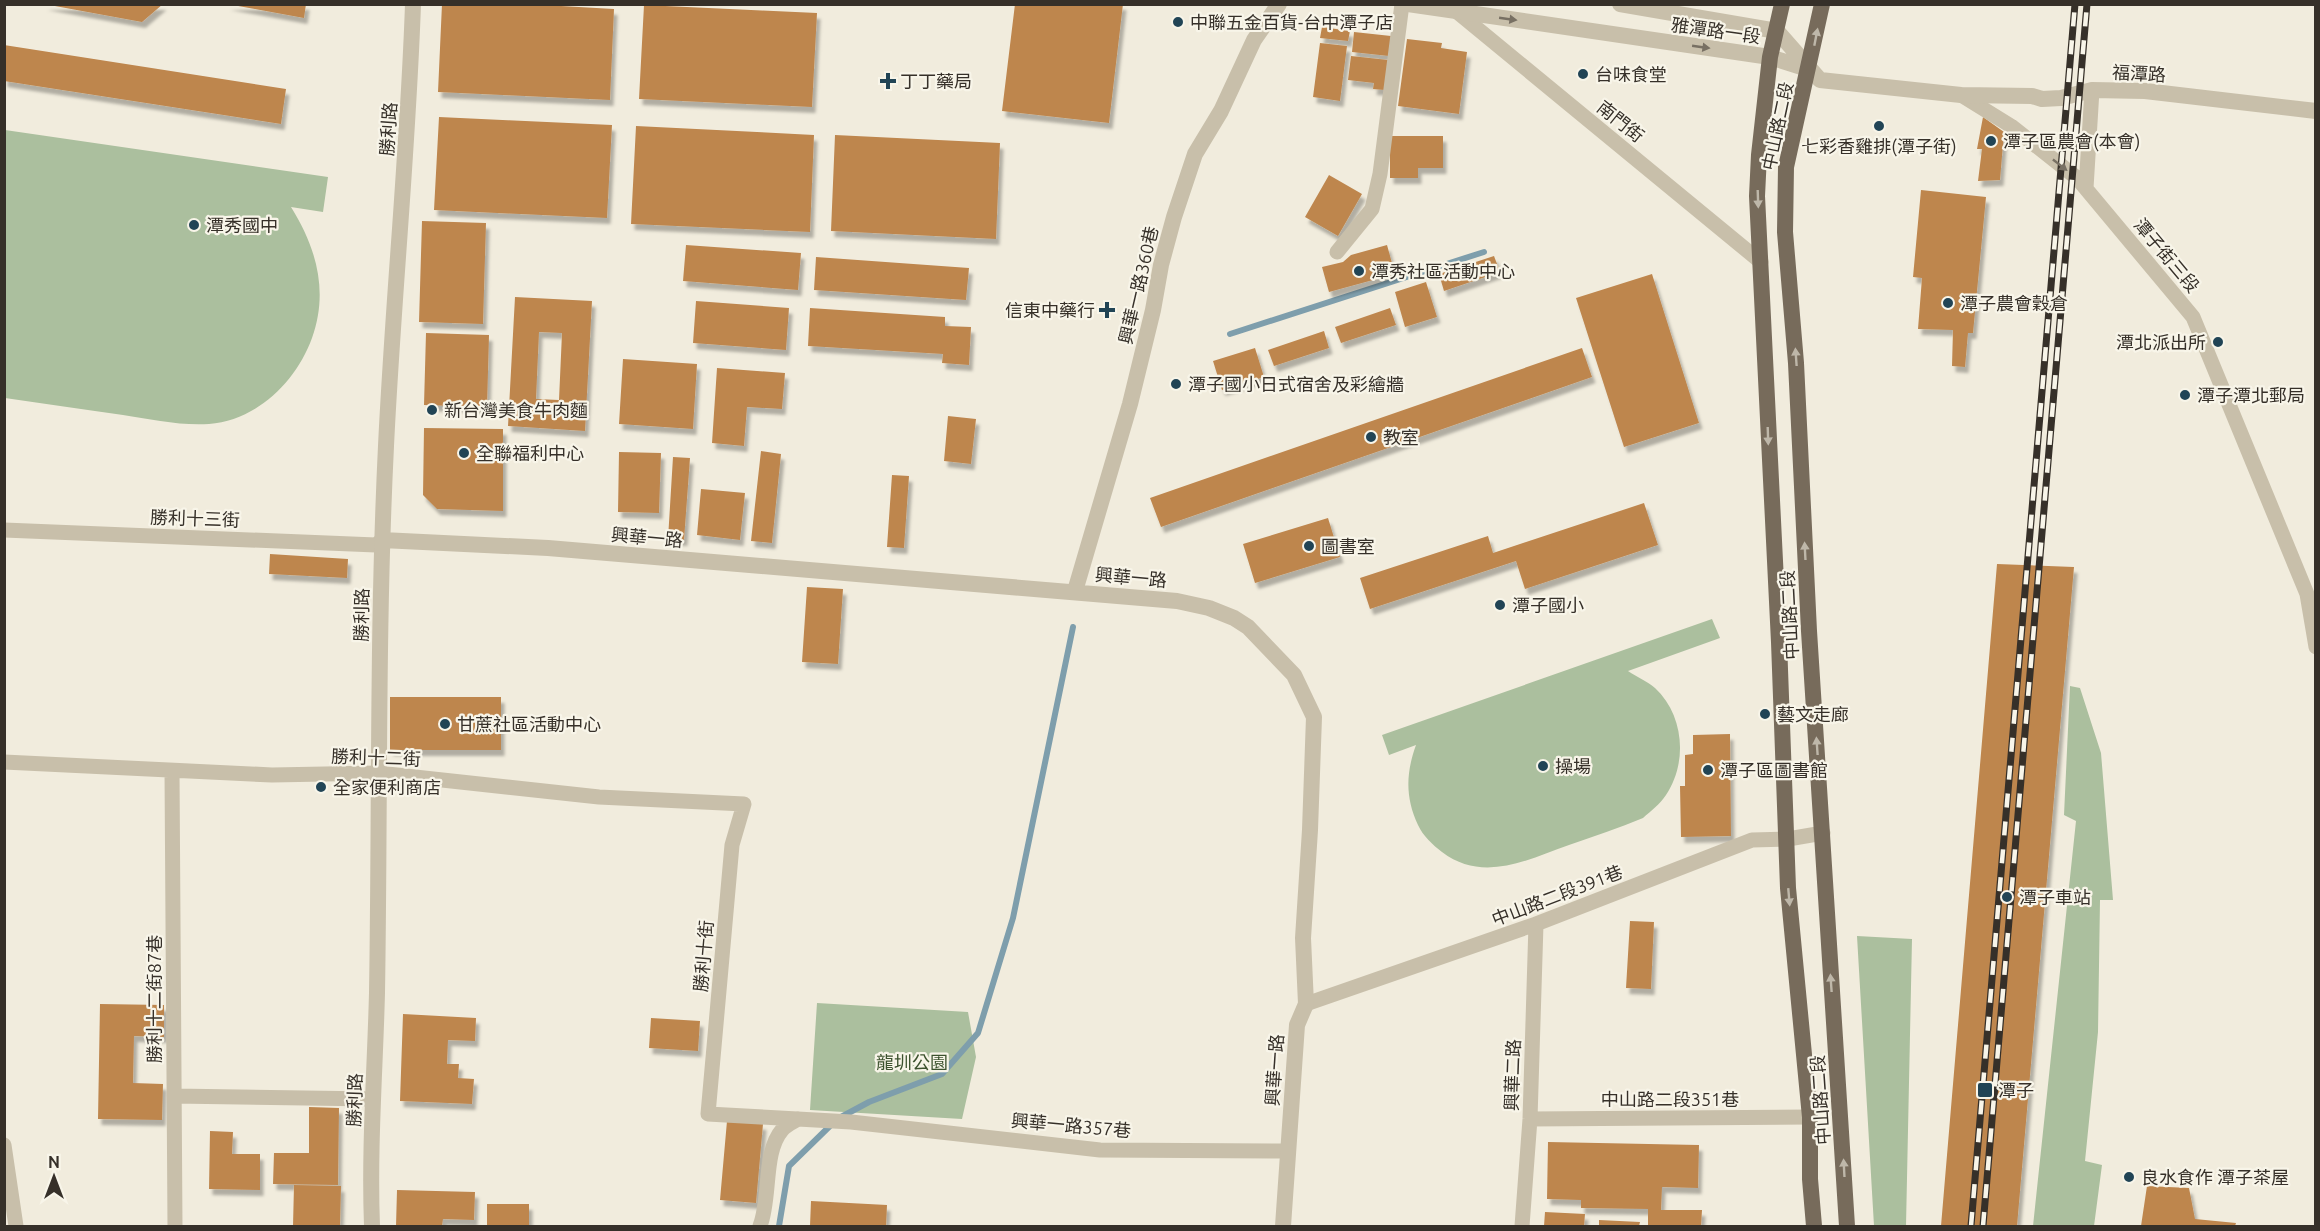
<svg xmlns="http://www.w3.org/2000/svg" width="2320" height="1231" viewBox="0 0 2320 1231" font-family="Ubuntu,'Noto Sans TC',sans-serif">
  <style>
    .green { fill: #abbf9e }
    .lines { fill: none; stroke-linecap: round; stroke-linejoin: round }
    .stream { stroke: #7e9eac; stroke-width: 6 }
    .building { fill: #be864e; fill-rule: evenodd; filter: url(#shadow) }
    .minor { stroke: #c8bfaa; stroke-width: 15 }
    .tertiary { stroke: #c8bfaa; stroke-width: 16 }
    .primary { stroke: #776b5b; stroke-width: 16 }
    .rail-casing { stroke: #363029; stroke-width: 7 }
    .rail { stroke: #f8f5e9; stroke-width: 4.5; stroke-dasharray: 14; stroke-linecap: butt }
    .oneway { fill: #787063 }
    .oneway2 { fill: #beb7a9 }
    .poi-dot { fill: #214455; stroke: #f8f5e9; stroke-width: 2 }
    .labels { text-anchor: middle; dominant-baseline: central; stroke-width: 4.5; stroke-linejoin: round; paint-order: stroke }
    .poi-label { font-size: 18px; fill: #363029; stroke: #f8f5e9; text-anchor: start }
    .street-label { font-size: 18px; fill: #363029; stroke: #f8f5e9 }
    .park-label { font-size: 18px; fill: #3c522e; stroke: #f8f5e9 }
  </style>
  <defs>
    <filter id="shadow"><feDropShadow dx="3.5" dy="6" stdDeviation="1.5" flood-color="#0004"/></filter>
  </defs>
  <rect width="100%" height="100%" fill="#f1ecdd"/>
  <path class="green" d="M 5,130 L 328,177 L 323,212 L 291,207 C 316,247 329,291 312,338 C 296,382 257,420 209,424 C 181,426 150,419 123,415 C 83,409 44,404 5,398 Z
    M 1712,619 L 1720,638 L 1628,671 C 1637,677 1647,681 1655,688 C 1684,715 1688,762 1666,795 C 1660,804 1651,811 1643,818 C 1619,828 1594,836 1569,845 C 1527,860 1483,883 1442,852 C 1433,845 1423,836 1418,825 C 1405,797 1406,773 1416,745 L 1389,755 L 1382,735 Z
    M 2070,686 L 2080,688 L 2101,753 L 2113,900 L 2100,900 L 2098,1032 L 2085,1161 L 2102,1165 L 2094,1226 L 2033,1226 L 2076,821 L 2064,815 Z
    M 1857,936 L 1912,939 L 1906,1226 L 1874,1226 Z
    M 817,1003 L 968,1012 L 976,1057 L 962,1119 L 810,1110 Z"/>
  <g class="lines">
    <path class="stream" d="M 1230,334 L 1484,252
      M 841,1117 L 869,1102 L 942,1074 L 978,1033 L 1013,918 L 1073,627
      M 779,1226 L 789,1166 L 833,1123"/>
  </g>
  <path class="building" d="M 44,4 L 163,4 L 142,22 Z
    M 227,4 L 306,4 L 304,18 Z
    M 442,4 L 526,4 L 614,9 L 610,100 L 438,92 Z
    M 1015,4 L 1123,4 L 1109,123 L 1002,111 Z
    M 644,5 L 817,13 L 812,107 L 639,99 Z
    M 1322,27 L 1350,31 L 1348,41 L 1320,38 Z
    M 1354,32 L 1391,36 L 1389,56 L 1352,52 Z
    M 1407,39 L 1442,43 L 1441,48 L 1467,52 L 1459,114 L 1398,106 Z
    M 1320,43 L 1347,46 L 1340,101 L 1313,97 Z
    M 4,45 L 286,89 L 281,124 L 4,81 Z
    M 1351,56 L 1388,60 L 1385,90 L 1373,89 L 1374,83 L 1348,80 Z
    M 439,117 L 612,125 L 607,218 L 434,210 Z
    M 1983,117 L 2004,132 L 2000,180 L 1978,181 L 1982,149 L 1977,149 Z
    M 636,126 L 814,135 L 810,232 L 631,224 Z
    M 835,135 L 1000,143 L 996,239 L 831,231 Z
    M 1390,136 L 1443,136 L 1443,168 L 1418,168 L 1418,178 L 1390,178 Z
    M 1329,175 L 1362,194 L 1338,236 L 1305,217 Z
    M 1921,190 L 1986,197 L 1973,333 L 1968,333 L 1965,367 L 1952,366 L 1953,330 L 1918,329 L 1922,278 L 1913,277 Z
    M 422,221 L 486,223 L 483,324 L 419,322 Z
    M 686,245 L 801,253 L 798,290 L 683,281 Z
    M 1387,245 L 1395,274 L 1329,292 L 1322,267 L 1343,262 L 1351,255 Z
    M 1494,256 L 1500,272 L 1444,291 L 1439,274 Z
    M 816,257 L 969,268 L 966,300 L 814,290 Z
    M 1652,274 L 1699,423 L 1624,447 L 1576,298 Z
    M 1426,282 L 1437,317 L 1405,327 L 1395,292 Z
    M 515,297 L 592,301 L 585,431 L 508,426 ZM 539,332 L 562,333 L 559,400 L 536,399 Z
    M 696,301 L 789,308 L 786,350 L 693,343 Z
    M 810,308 L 945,317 L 945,326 L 971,327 L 969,365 L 942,363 L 943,354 L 808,346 Z
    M 1390,308 L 1396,325 L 1341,343 L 1335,327 Z
    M 1324,331 L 1329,348 L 1274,366 L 1268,350 Z
    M 426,333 L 489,335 L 487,407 L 424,405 Z
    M 1255,348 L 1264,377 L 1222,390 L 1213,361 Z
    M 1582,348 L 1592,377 L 1161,527 L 1150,498 Z
    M 623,359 L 697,364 L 693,429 L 619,424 Z
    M 717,368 L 785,373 L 782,409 L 747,407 L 744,446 L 712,443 Z
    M 948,416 L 976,419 L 971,464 L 944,461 Z
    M 424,428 L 503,429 L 503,511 L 437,509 L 423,495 Z
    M 761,451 L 781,454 L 772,543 L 751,541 Z
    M 619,452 L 661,453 L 659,513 L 618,512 Z
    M 673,457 L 690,458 L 684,540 L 668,539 Z
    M 892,475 L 909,476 L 904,548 L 887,547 Z
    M 701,489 L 745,493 L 740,540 L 697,535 Z
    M 1644,503 L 1658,545 L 1525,589 L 1516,561 L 1370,609 L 1360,578 L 1488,536 L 1493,553 Z
    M 1328,518 L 1340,557 L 1255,583 L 1243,544 Z
    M 270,554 L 348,559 L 347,578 L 269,574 Z
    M 1997,564 L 2074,567 L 2017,1226 L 1941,1226 Z
    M 807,587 L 843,589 L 838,664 L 802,662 Z
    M 390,697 L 501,697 L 501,750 L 390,750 Z
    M 1730,734 L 1731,836 L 1681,837 L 1680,786 L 1685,786 L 1685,755 L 1693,754 L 1693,735 Z
    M 1630,921 L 1654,922 L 1651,989 L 1626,988 Z
    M 100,1004 L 164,1005 L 164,1037 L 134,1036 L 133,1083 L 163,1084 L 162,1120 L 98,1119 Z
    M 403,1014 L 476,1018 L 475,1041 L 448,1040 L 447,1064 L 459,1064 L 458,1078 L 474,1079 L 472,1104 L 400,1101 Z
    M 651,1018 L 700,1021 L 698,1051 L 649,1048 Z
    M 309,1107 L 339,1108 L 338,1185 L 273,1184 L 274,1153 L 309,1153 Z
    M 727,1121 L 763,1124 L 756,1203 L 720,1200 Z
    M 210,1131 L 233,1132 L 232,1154 L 260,1154 L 260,1190 L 209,1189 Z
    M 1548,1142 L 1699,1145 L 1698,1188 L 1662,1187 L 1661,1210 L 1702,1210 L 1701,1226 L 1648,1226 L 1648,1209 L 1581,1208 L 1581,1200 L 1547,1199 Z
    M 294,1185 L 341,1186 L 340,1226 L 293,1226 Z
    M 2147,1186 L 2189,1188 L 2195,1219 L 2236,1223 L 2235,1226 L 2141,1226 Z
    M 397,1190 L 475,1192 L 474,1220 L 443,1219 L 442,1226 L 396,1226 Z
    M 811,1201 L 887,1205 L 886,1226 L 810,1226 Z
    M 487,1204 L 529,1204 L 529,1226 L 487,1226 Z
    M 1545,1212 L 1585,1214 L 1584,1226 L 1544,1226 Z
    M 1599,1220 L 1640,1222 L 1639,1226 L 1599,1226 Z"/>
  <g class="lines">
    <path class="minor" d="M 1456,11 L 1761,262
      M 1961,95 L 2011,126 L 2077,178 L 2193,317 L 2307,594 L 2316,647
      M 2086,188 L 2092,90
      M 1337,252 L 1372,209 L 1380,174 L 1402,4
      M 4,530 L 376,545 L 382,540
      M 4,762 L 272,775 L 378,773 L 599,797 L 744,804 L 732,845 L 708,1114 L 851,1122 L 1100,1150 L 1288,1151
      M 172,771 L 175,1226
      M 1306,1004 L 1536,924 L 1752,840 L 1788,839 L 1823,833
      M 174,1096 L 373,1099
      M 1530,1119 L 1810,1117
      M 4,1145 L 16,1226
      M 760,1226 C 771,1198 763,1152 782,1130 C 786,1125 793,1122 798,1119
      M 1522,1226 L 1530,1119 L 1536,924"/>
    <path class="tertiary" d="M 1408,4 L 1770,57 L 1808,69
      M 1620,4 L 1777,31 L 1820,80 L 1961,95 L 2032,96 L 2042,99 L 2061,98 L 2092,90 L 2145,91 L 2316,111
      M 382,540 L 548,548 L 1177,601 L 1209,608 L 1234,618 L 1248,627 L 1294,675 L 1314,717 L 1310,830 L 1303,938 L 1306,1004 L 1297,1025 L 1283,1226
      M 1075,591 L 1130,404 L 1153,310 L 1161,265 L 1174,217 L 1195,154 L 1221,111 L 1254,40 L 1279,4
      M 372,1226 C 369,1149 375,1071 377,993 C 380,811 377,628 386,446 C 393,299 408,152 413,4"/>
    <path class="primary" d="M 1782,4 L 1770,57 L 1759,155 L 1757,196 L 1779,642 L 1788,888 L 1810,1117 L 1810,1179 L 1814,1226
      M 1822,4 L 1786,167 L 1785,232 L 1796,363 L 1809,631 L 1847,1226"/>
    <defs>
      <path id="rail" d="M 1971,1226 L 2075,4
        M 1983,1226 L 2087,4"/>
    </defs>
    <use href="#rail" class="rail-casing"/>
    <use href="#rail" class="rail"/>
  </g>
  <defs><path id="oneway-solid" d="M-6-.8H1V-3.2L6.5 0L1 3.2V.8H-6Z" transform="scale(1.5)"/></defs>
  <g class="oneway">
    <use href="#oneway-solid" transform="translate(1508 19) rotate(8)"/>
    <use href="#oneway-solid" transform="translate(1701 47) rotate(8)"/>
    <use href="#oneway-solid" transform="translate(2060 165) rotate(38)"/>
  </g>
  <g class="oneway2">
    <use href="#oneway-solid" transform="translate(1816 37) rotate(-79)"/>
    <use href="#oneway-solid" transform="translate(1758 199) rotate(88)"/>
    <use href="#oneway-solid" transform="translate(1796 357) rotate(-94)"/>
    <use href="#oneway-solid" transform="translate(1768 436) rotate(88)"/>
    <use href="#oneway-solid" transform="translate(1805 551) rotate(-93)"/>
    <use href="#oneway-solid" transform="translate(1817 746) rotate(-94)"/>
    <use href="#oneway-solid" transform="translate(1789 897) rotate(85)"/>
    <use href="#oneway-solid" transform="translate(1831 983) rotate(-94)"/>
    <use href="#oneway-solid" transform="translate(1844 1168) rotate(-93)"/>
  </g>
  <g class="poi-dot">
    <circle cx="1178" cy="22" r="6"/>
    <circle cx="1583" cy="74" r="6"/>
    <path d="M885 72h6v6h6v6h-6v6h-6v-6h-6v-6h6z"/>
    <circle cx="1879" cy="126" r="6"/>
    <circle cx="1991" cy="141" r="6"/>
    <circle cx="194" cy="225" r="6"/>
    <circle cx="1359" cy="271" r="6"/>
    <circle cx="1948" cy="303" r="6"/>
    <path d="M1104 301h6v6h6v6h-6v6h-6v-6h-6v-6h6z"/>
    <circle cx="2218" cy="342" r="6"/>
    <circle cx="1176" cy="384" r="6"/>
    <circle cx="2185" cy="395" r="6"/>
    <circle cx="432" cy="410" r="6"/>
    <circle cx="1371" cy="437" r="6"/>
    <circle cx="464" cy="453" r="6"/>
    <circle cx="1309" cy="546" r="6"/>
    <circle cx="1500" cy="605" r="6"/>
    <circle cx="1765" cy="714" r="6"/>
    <circle cx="445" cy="724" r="6"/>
    <circle cx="1543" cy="766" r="6"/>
    <circle cx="1708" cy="770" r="6"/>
    <circle cx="321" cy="787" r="6"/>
    <circle cx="2007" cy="897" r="6"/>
    <rect x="1977" y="1082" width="16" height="16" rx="3"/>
    <circle cx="2129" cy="1177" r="6"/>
  </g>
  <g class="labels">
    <g class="poi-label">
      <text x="1190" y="22">中聯五金百貨-台中潭子店</text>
      <text x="1595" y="74">台味食堂</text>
      <text x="900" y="81">丁丁藥局</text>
      <text x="2003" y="141">潭子區農會(本會)</text>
      <text x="1879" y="146" text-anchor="middle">七彩香雞排(潭子街)</text>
      <text x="206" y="225">潭秀國中</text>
      <text x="1371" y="271">潭秀社區活動中心</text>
      <text x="1960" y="303">潭子農會穀倉</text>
      <text x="1095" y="310" text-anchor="end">信東中藥行</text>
      <text x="2206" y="342" text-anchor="end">潭北派出所</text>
      <text x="1188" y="384">潭子國小日式宿舍及彩繪牆</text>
      <text x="2197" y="395">潭子潭北郵局</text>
      <text x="444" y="410">新台灣美食牛肉麵</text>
      <text x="1383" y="437">教室</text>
      <text x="476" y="453">全聯福利中心</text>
      <text x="1321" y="546">圖書室</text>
      <text x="1512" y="605">潭子國小</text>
      <text x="1777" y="714">藝文走廊</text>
      <text x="457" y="724">甘蔗社區活動中心</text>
      <text x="1555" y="766">操場</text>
      <text x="1720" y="770">潭子區圖書館</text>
      <text x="333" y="787">全家便利商店</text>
      <text x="2019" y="897">潭子車站</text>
      <text x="1998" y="1090">潭子</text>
      <text x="2141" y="1177">良水食作 潭子茶屋</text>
    </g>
    <g class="street-label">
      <text transform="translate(1716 30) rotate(8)">雅潭路一段</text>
      <text transform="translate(2139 73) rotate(3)">福潭路</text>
      <text transform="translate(1621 121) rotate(39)">南門街</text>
      <text transform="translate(1777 126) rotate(-78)">中山路二段</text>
      <text transform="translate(388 129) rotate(-86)">勝利路</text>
      <text transform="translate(2167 255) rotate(50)">潭子街三段</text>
      <text transform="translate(1138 285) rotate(-77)">興華一路360巷</text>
      <text transform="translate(195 518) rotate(2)">勝利十三街</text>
      <text transform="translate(647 537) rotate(5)">興華一路</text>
      <text transform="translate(1131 577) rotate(5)">興華一路</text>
      <text transform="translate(361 615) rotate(-89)">勝利路</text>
      <text transform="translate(1789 615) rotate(-93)">中山路二段</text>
      <text transform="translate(376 757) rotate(2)">勝利十二街</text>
      <text transform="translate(1557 895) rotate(-21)">中山路二段391巷</text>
      <text transform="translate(703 956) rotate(-85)">勝利十街</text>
      <text transform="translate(154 999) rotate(-90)">勝利十二街87巷</text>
      <text transform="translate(1274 1070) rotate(-86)">興華一路</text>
      <text transform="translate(1512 1075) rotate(-88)">興華二路</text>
      <text x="1670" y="1099">中山路二段351巷</text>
      <text transform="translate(354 1100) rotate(-88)">勝利路</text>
      <text transform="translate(1820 1100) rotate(-94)">中山路二段</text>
      <text transform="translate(1071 1125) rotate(5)">興華一路357巷</text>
    </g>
    <g class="park-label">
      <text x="912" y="1062">龍圳公園</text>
    </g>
  </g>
  <rect width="2320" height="1231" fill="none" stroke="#363029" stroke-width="12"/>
  <g transform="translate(54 1177)" stroke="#f8f5e9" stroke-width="4.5" paint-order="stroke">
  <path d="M0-4.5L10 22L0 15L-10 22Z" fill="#363029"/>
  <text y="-9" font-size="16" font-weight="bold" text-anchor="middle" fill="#363029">N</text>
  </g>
</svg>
